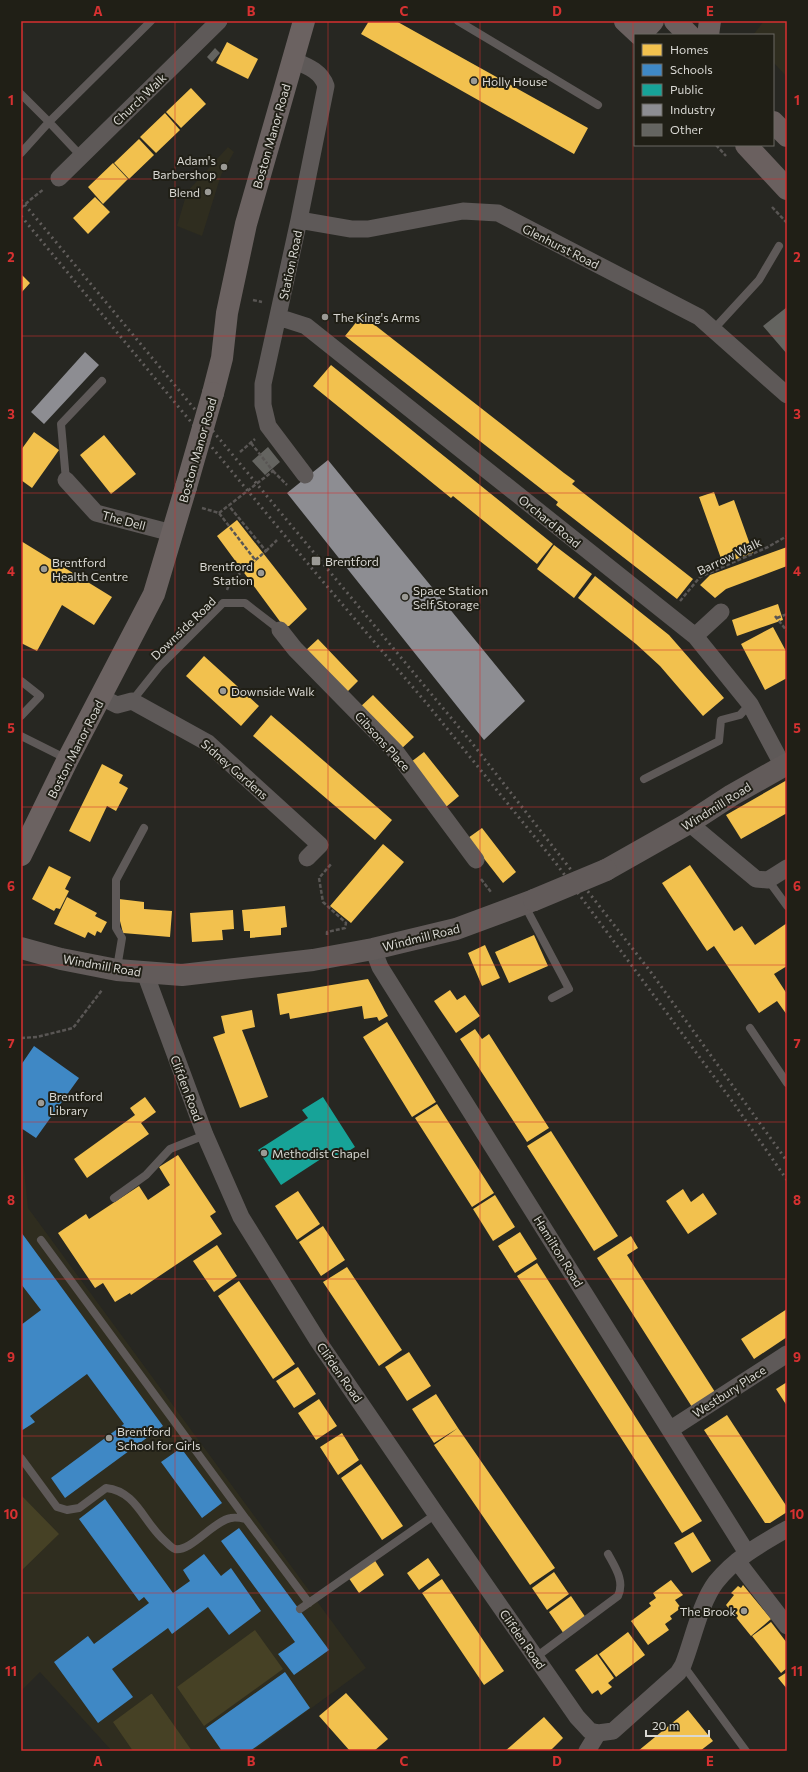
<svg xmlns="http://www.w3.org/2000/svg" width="808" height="1772" viewBox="0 0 808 1772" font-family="Commissioner,sans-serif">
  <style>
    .built { fill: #2f2d1f }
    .grass { fill: #464125 }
    .homes { fill: #f2c14e }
    .schools { fill: #3f88c5 }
    .public { fill: #17a398 }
    .industry { fill: #8d8d92 }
    .building { fill: #646460 }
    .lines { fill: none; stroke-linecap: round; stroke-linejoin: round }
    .path { stroke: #595654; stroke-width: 2.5; stroke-dasharray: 4 2; stroke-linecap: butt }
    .service { stroke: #5e5958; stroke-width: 8 }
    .minor { stroke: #5e5958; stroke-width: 17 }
    .secondary { stroke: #625b5a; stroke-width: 22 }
    .primary { stroke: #6b6261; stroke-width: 22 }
    .trunk { stroke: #6a605f; stroke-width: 22 }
    .rail { stroke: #625e5c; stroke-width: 3; stroke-dasharray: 2 4; stroke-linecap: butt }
    .path-bridge { stroke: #595654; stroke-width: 2.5; stroke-dasharray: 4 2; stroke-linecap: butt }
    .secondary-bridge { stroke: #625b5a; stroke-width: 22 }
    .primary-bridge { stroke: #6b6261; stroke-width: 22 }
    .grid { fill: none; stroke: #d63131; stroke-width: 1; stroke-opacity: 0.55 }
    .poi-dot { fill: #9b9a95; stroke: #201f16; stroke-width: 1.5 }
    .labels { text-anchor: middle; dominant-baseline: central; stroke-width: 4; stroke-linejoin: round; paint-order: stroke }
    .poi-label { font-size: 12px; fill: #d9d8d3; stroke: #201f16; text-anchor: start }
    .street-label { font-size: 12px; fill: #d9d8d3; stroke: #201f16 }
    .neatline { fill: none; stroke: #d63131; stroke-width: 1.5 }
    .grid-label { font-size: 13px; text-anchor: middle; font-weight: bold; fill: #d63131 }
  </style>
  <rect width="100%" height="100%" fill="#272722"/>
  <path class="built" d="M 764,21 L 787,21 L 787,77 L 773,62 L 773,35 L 753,35 Z
    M 228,147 L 234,152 L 221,175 L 202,236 L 177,226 L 187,192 Z
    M 21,1158 L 23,1160 L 28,1208 L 366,1668 L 253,1751 L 112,1751 L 40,1672 L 21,1691 Z"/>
  <path class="grass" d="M 21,1495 L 59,1534 L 21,1571 Z
    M 255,1630 L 283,1669 L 204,1726 L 177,1687 Z
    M 151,1694 L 152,1694 L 192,1751 L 133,1751 L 113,1722 Z"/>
  <path class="homes" d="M 369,21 L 396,21 L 588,128 L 574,154 L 361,34 Z
    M 227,42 L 258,59 L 248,79 L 216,63 Z
    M 191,88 L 206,104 L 181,128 L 166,112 Z
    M 165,113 L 180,130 L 156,153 L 140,137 Z
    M 139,139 L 154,155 L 129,179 L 114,163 Z
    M 113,163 L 128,179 L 103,204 L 88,187 Z
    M 95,197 L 110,212 L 88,234 L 73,218 Z
    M 21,274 L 30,283 L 21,293 Z
    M 362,315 L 564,473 L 575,481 L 572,484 L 693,579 L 677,599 L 556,505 L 558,502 L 345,336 Z
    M 331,365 L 553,544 L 537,564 L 453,496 L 451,498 L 313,386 Z
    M 34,432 L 59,450 L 32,488 L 21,480 L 21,450 Z
    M 104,435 L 136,474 L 111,494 L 80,455 Z
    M 714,492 L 719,506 L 734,500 L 753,553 L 723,564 L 699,497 Z
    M 237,520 L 307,609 L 289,626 L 284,627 L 217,536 Z
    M 21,541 L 112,597 L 94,625 L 62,605 L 37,651 L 21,643 Z
    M 554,545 L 592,574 L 574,598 L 537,569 Z
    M 787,547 L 787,566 L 726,589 L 715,598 L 700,585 L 710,575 Z
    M 595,576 L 669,635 L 724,698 L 703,716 L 660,666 L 636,644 L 578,598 Z
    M 778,604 L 783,620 L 737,636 L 732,620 Z
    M 773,627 L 787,653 L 787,678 L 765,690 L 741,644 Z
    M 318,639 L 358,681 L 345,694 L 304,652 Z
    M 204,656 L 259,706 L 241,726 L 186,676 Z
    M 373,695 L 414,737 L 400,750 L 359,708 Z
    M 271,715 L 392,820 L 375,840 L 253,736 Z
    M 424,752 L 459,796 L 446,807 L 411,762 Z
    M 102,764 L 123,775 L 119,783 L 128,788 L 116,811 L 107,806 L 90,842 L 69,831 Z
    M 787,780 L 787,813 L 741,839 L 726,815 Z
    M 482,828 L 516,872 L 503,883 L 468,838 Z
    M 383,844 L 404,862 L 351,923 L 330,906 Z
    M 690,865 L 734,931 L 742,926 L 755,945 L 787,923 L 787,966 L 774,974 L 787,994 L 787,1015 L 777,1001 L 759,1013 L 714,946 L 707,951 L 662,883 Z
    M 49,866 L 71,877 L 65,889 L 69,891 L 60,909 L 56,908 L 54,911 L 32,899 Z
    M 67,897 L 97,913 L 95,916 L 107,922 L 101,933 L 97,931 L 95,936 L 88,932 L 85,938 L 54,924 Z
    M 119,899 L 144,902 L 144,909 L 172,911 L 170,937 L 123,933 L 117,909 Z
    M 285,906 L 287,927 L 281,928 L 281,935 L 250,938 L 250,931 L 244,931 L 242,910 Z
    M 233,910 L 234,929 L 222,930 L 223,940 L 192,942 L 190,913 Z
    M 534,935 L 548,966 L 509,983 L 495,952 Z
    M 485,945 L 500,978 L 482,986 L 468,953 Z
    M 368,979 L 388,1016 L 379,1021 L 377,1017 L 364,1019 L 362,1006 L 290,1019 L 289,1013 L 280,1015 L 277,994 Z
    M 450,990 L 457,1000 L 465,995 L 480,1016 L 456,1033 L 434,1001 Z
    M 252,1010 L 255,1027 L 242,1030 L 268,1097 L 240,1108 L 213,1037 L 225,1033 L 221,1016 Z
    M 387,1022 L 436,1102 L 412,1117 L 363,1037 Z
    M 475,1029 L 482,1039 L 489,1034 L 549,1128 L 527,1142 L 460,1039 Z
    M 145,1097 L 156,1112 L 141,1123 L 149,1134 L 87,1178 L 74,1159 L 135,1115 L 130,1108 Z
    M 437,1104 L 494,1193 L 472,1207 L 415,1118 Z
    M 551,1131 L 618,1236 L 594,1251 L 527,1146 Z
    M 178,1155 L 216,1212 L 210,1216 L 222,1234 L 131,1295 L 130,1293 L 115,1302 L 103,1283 L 95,1288 L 58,1233 L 86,1214 L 89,1219 L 139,1186 L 148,1200 L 170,1185 L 159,1167 Z
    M 683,1189 L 691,1202 L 703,1193 L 717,1214 L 688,1234 L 666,1201 Z
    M 298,1191 L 320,1224 L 297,1240 L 275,1206 Z
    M 495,1195 L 515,1227 L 493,1241 L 473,1209 Z
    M 323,1226 L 345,1260 L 321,1276 L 299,1242 Z
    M 520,1232 L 537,1259 L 515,1273 L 498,1246 Z
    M 631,1236 L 638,1248 L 627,1255 L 715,1392 L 692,1407 L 597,1258 Z
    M 217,1245 L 237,1276 L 214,1292 L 193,1261 Z
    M 537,1263 L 702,1521 L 682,1533 L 517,1276 Z
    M 347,1267 L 402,1350 L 379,1366 L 323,1282 Z
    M 239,1281 L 295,1364 L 273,1379 L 218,1296 Z
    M 787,1309 L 787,1337 L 754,1359 L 741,1339 Z
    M 409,1352 L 431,1386 L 407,1401 L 385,1367 Z
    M 298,1367 L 316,1394 L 294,1408 L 276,1381 Z
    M 787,1382 L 787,1406 L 776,1389 Z
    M 436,1394 L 458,1428 L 434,1443 L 412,1409 Z
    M 319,1399 L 337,1426 L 316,1440 L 298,1413 Z
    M 727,1415 L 787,1507 L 787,1512 L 770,1523 L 765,1523 L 704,1430 Z
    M 458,1428 L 555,1568 L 530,1585 L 434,1445 Z
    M 342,1433 L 359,1460 L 338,1475 L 320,1447 Z
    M 361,1464 L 403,1526 L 382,1540 L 341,1478 Z
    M 693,1532 L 711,1561 L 692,1573 L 674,1543 Z
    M 428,1558 L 440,1575 L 419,1590 L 407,1573 Z
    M 374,1559 L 384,1575 L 359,1593 L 348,1577 Z
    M 554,1572 L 569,1594 L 547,1610 L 532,1588 Z
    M 442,1579 L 504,1671 L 484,1685 L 422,1593 Z
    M 671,1580 L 683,1595 L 675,1600 L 681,1608 L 670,1616 L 672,1619 L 665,1624 L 669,1630 L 648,1645 L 631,1621 L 651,1606 L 649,1603 L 656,1598 L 653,1593 Z
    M 743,1585 L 771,1619 L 751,1636 L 726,1605 L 734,1595 L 731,1593 L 738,1586 L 741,1588 Z
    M 571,1596 L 586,1618 L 564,1634 L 549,1612 Z
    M 771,1622 L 787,1643 L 787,1668 L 781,1673 L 752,1636 Z
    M 628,1632 L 645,1655 L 616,1677 L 599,1654 Z
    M 597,1654 L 614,1678 L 608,1683 L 612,1687 L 601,1695 L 598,1690 L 592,1694 L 575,1670 Z
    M 787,1672 L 787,1689 L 778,1678 Z
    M 346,1693 L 388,1739 L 374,1751 L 350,1751 L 319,1716 Z
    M 688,1710 L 713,1741 L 700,1751 L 638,1751 Z
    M 544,1717 L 563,1738 L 552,1749 L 549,1751 L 505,1751 Z"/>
  <path class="schools" d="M 34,1046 L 79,1078 L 36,1138 L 21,1128 L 21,1065 Z
    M 21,1232 L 163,1426 L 65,1498 L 51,1478 L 124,1424 L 87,1374 L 30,1416 L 35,1422 L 21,1431 L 21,1325 L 41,1310 L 21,1284 Z
    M 181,1448 L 222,1503 L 202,1518 L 161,1462 Z
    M 105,1499 L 173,1593 L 190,1581 L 183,1570 L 204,1554 L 221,1576 L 231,1568 L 261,1611 L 229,1635 L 208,1607 L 172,1634 L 168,1628 L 112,1669 L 133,1697 L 98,1723 L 54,1662 L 88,1636 L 94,1644 L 149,1603 L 144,1597 L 139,1601 L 79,1519 Z
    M 239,1528 L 329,1650 L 294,1675 L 278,1654 L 295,1642 L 221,1541 Z
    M 285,1672 L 310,1708 L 250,1751 L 222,1751 L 206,1728 Z"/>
  <path class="public" d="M 323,1097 L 355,1147 L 335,1160 L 330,1153 L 281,1185 L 258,1150 L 308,1118 L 302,1110 Z"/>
  <path class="industry" d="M 85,352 L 99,365 L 44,424 L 31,412 Z
    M 328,460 L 525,701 L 484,740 L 287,493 Z"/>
  <path class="building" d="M 215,48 L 220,53 L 212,62 L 207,57 Z
    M 787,307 L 787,354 L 763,326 Z
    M 268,447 L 280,462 L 265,475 L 252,461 Z"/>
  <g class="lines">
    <path class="path" d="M 716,145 L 726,156
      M 30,200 L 44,189
      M 772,207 L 787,223
      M 253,300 L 262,302
      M 251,443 L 266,462
      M 240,452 L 255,439
      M 273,471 L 287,485
      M 202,508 L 219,513 L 256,561
      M 266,551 L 277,540
      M 227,590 L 230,582 L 266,551 L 229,506
      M 680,601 L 700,577 L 768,547 L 787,536
      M 775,616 L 787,631
      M 777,618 L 787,614
      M 481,879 L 491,892
      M 327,935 L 327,932 L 345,928 L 346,923 L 323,902 L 319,878 L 332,863
      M 21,1038 L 37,1037 L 73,1028 L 102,990"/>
    <path class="service" d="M 458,21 L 598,105
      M 21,94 L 49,122 L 151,21
      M 21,153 L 49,122 L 81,156
      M 713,330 L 759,280 L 779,246
      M 66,480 L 61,424 L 102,381
      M 21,681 L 40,696 L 21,716
      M 132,701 L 159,667 L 223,603 L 245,603 L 280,630
      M 21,736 L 67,759
      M 644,779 L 719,741 L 721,720 L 740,715 L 750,704
      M 768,880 L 787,906
      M 525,906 L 569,989 L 552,998
      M 117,968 L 122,938 L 116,928 L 116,880 L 144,828
      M 750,1028 L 787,1083
      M 114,1198 L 146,1175 L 170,1149 L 205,1135
      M 41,1240 L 246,1519
      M 21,1458 L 57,1507 L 67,1510 L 79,1508 L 106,1488 C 137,1491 144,1524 166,1542 C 168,1544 172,1548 175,1549 C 191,1552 213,1521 231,1518 C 235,1517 241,1518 246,1519 L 309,1603
      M 300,1609 L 436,1514
      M 536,1657 L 618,1596 C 625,1581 615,1567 608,1554
      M 683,1665 L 746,1751"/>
    <path class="minor" d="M 293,60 C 307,66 321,71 326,86 L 299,220 L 263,384 L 263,405 L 268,426 L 305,475
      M 59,178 L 219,21
      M 299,220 L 351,229 L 368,229 L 463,211 L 498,213 L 699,317 L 787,395
      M 278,317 L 306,326 L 695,636 L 750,704 L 783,766
      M 66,480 L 96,513 L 172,533
      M 280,630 L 295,649 L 396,752 L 476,860
      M 695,636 L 721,612
      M 101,697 L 117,705 L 132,701 L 208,743 L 320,845 L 307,858
      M 689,823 L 756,879 L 768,880 L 787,868
      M 373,949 L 380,967 L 747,1553
      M 145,973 L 205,1135 L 241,1217 L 318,1341 L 436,1514 L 577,1717 L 590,1731 L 598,1733
      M 671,1429 L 787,1354
      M 737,1561 L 787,1626
      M 587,1751 L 598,1733 L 613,1731 L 678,1673 L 683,1665 C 693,1640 700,1603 716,1582 C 735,1558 761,1544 787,1529"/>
    <path class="secondary" d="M 606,870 L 689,823 L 732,795 L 787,764
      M 21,948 L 61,959 L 117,970 L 182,975 L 313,960 L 373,949 L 456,929 L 534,900"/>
    <path class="primary" d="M 213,393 L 222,358 L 227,313 L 246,224 L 304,21
      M 21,855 L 68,759 L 154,594 L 186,487"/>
    <path class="trunk" d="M 625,21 L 640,35
      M 675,21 L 689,35
      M 640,35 L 653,21
      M 708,35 L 710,21
      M 773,122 L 787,136
      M 746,145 L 787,189"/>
    <path class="rail" d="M 21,200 L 472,743 L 650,971 L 787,1161
      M 21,216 L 314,571 L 428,705 L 555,862 L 735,1105 L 787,1180"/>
    <path class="path-bridge" d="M 21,208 L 30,200
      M 219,513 L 273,471 L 266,462"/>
    <path class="secondary-bridge" d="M 534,900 L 606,870"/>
    <path class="primary-bridge" d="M 186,487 L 213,393"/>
  </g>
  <path class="grid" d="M 175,21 L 175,1751M 328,21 L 328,1751M 480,21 L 480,1751M 633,21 L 633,1751M 21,179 L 787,179M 21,336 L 787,336M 21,493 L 787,493M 21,650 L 787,650M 21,807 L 787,807M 21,965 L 787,965M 21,1122 L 787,1122M 21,1279 L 787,1279M 21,1436 L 787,1436M 21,1593 L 787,1593"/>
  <g class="poi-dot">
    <circle cx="474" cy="81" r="4"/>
    <circle cx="224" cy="167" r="4"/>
    <circle cx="208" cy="192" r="4"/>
    <circle cx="325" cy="317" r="4"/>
    <rect x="311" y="556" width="10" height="10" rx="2"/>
    <circle cx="44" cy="569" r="4"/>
    <circle cx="261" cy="573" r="4"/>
    <circle cx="405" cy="597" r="4"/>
    <circle cx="223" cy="691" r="4"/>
    <circle cx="41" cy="1103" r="4"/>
    <circle cx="264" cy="1153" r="4"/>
    <circle cx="109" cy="1438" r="4"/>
    <circle cx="744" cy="1611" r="4"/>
  </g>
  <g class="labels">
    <g class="poi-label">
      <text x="482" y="81">Holly House</text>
      <text x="216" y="160" text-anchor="end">Adam's<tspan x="216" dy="14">Barbershop</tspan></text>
      <text x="200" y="192" text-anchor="end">Blend</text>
      <text x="333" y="317">The King's Arms</text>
      <text x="325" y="561">Brentford</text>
      <text x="52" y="562">Brentford<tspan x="52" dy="14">Health Centre</tspan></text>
      <text x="253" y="566" text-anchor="end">Brentford<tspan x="253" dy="14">Station</tspan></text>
      <text x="413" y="590">Space Station<tspan x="413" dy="14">Self Storage</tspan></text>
      <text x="231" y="691">Downside Walk</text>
      <text x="49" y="1096">Brentford<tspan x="49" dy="14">Library</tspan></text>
      <text x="272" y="1153">Methodist Chapel</text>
      <text x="117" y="1431">Brentford<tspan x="117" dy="14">School for Girls</tspan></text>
      <text x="736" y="1611" text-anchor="end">The Brook</text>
    </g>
    <g class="street-label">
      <text transform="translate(139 99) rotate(-44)">Church Walk</text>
      <text transform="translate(271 136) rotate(-74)">Boston Manor Road</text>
      <text transform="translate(561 246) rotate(27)">Glenhurst Road</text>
      <text transform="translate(290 265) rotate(-78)">Station Road</text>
      <text transform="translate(197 450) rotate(-74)">Boston Manor Road</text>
      <text transform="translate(124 520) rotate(15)">The Dell</text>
      <text transform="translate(550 521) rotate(39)">Orchard Road</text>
      <text transform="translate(729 556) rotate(-26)">Barrow Walk</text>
      <text transform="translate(183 628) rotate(-44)">Downside Road</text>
      <text transform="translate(383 741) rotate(48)">Gibsons Place</text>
      <text transform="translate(75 749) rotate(-63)">Boston Manor Road</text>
      <text transform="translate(235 769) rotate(41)">Sidney Gardens</text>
      <text transform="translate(716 806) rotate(-32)">Windmill Road</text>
      <text transform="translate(421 937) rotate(-14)">Windmill Road</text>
      <text transform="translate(102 965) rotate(10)">Windmill Road</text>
      <text transform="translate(187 1088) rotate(69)">Clifden Road</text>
      <text transform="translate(559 1251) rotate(58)">Hamilton Road</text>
      <text transform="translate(340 1372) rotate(55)">Clifden Road</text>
      <text transform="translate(729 1391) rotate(-33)">Westbury Place</text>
      <text transform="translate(523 1639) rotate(55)">Clifden Road</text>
    </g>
  </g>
  <rect width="808" height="1772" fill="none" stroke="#201f16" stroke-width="44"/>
  <rect x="634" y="34" width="140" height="112" fill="#201f16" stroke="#6a6962"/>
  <rect x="642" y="44" width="20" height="12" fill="#f2c14e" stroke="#6a6962"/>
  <text x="670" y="54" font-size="12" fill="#d9d8d3">Homes</text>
  <rect x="642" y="64" width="20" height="12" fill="#3f88c5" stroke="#6a6962"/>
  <text x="670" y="74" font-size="12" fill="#d9d8d3">Schools</text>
  <rect x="642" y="84" width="20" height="12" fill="#17a398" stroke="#6a6962"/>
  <text x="670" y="94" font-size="12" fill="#d9d8d3">Public</text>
  <rect x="642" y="104" width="20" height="12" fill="#8d8d92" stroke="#6a6962"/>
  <text x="670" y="114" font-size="12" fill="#d9d8d3">Industry</text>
  <rect x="642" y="124" width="20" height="12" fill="#646460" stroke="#6a6962"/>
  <text x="670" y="134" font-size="12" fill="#d9d8d3">Other</text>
  <path d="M646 1730v6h63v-6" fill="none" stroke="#d9d8d3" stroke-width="2"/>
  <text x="652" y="1730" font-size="12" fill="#d9d8d3" stroke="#201f16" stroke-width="3" paint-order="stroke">20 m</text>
  <rect x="22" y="22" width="764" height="1728" class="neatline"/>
  <g class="grid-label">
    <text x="98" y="16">A</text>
    <text x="251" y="16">B</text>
    <text x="404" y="16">C</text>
    <text x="557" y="16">D</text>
    <text x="710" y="16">E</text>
    <text x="11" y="105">1</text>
    <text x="797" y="105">1</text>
    <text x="11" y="262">2</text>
    <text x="797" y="262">2</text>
    <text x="11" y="419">3</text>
    <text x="797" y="419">3</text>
    <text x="11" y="576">4</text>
    <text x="797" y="576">4</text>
    <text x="11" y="733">5</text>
    <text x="797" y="733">5</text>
    <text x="11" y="891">6</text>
    <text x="797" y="891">6</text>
    <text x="11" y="1048">7</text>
    <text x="797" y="1048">7</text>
    <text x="11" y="1205">8</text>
    <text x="797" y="1205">8</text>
    <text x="11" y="1362">9</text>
    <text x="797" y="1362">9</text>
    <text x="11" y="1519">10</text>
    <text x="797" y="1519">10</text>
    <text x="11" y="1676">11</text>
    <text x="797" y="1676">11</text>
    <text x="98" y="1766">A</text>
    <text x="251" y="1766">B</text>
    <text x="404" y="1766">C</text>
    <text x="557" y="1766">D</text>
    <text x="710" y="1766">E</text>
  </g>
</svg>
